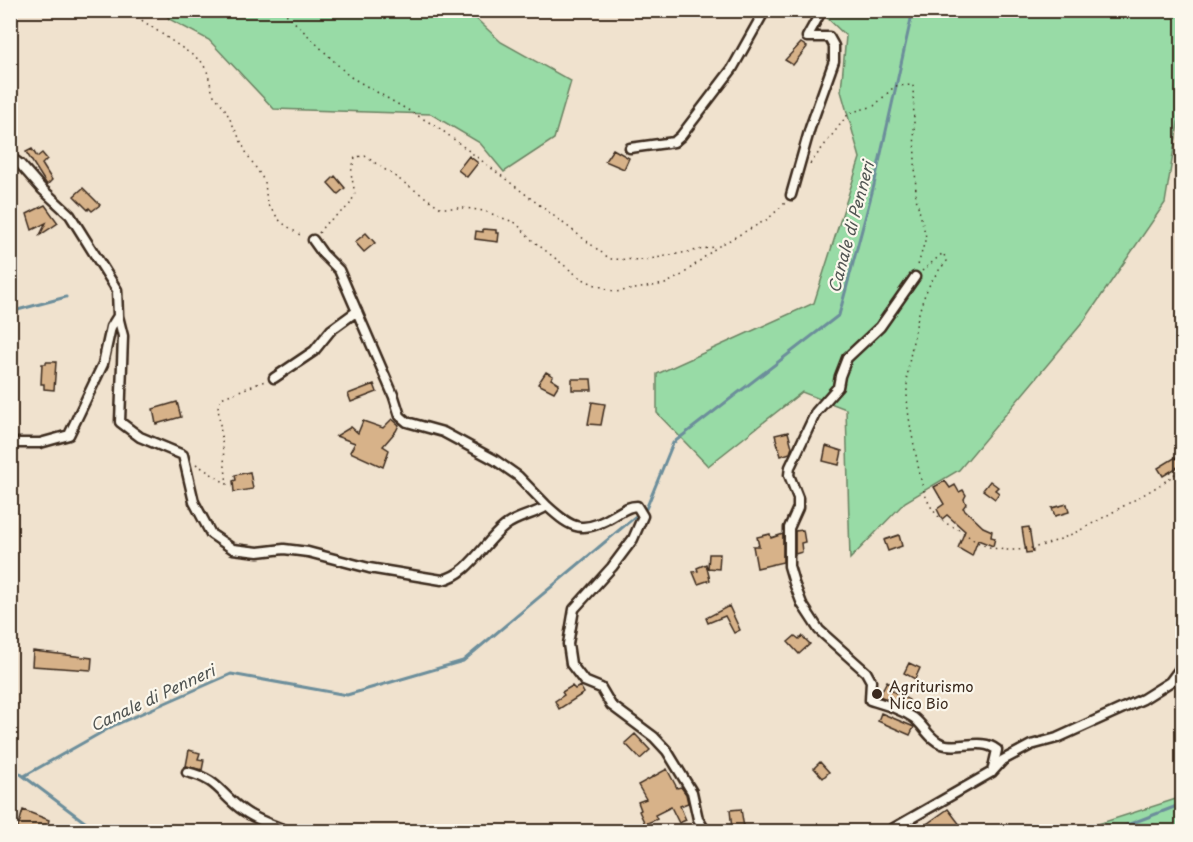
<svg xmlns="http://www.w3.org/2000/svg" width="1193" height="842" viewBox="0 0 1193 842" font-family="'Playpen Sans',sans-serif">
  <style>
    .green { fill: #98dba6; stroke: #6a8262; stroke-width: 1.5 }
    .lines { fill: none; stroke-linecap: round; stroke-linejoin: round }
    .stream { stroke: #6c8e9b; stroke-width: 3 }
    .building { fill: #d7b289; stroke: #3b2a1e; stroke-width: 1.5 }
    .minor-casing { stroke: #3b2a1e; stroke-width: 13 }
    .path { stroke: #3b2a1e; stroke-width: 1.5; stroke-dasharray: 1.5 4.5; stroke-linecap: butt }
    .minor { stroke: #fbf7ec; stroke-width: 8 }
    .poi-dot { fill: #3b2a1e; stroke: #fbf7ec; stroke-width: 2 }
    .labels { text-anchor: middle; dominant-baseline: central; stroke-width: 4.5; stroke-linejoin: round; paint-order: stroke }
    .poi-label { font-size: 15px; fill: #3b2a1e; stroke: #fbf7ec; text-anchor: start }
    .water-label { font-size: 16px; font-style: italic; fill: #505452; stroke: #fbf7ec }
  </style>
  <rect width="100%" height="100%" fill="#f0e2ce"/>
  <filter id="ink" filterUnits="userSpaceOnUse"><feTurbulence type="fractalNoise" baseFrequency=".0167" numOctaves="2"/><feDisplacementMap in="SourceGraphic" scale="12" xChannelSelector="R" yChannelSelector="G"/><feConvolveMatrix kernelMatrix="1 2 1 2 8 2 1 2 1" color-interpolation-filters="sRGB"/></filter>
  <g filter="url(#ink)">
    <path class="green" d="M 164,11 L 468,11 L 501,42 L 571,81 L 554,139 L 504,172 L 480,143 L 431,114 L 274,109 L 209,40 L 169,19 Z
      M 820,11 L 1182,11 L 1182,100 L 1165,203 L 1084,321 L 959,470 L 905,502 L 850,559 L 846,409 L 802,392 L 708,466 L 657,413 L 657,374 L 814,303 L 860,158 L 841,91 L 846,36 Z
      M 1182,797 L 1182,831 L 994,831 L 1000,827 L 1086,828 Z"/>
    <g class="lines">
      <path class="stream" d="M 10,312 L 66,297
        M 646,509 L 673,443 L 839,315 L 874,185 L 913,10
        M 10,766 L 98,832
        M 24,776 L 113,726 L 231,674 L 347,695 L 463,661 L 636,516
        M 1109,832 L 1182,804"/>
    </g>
    <path class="building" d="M 801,43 L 807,47 L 793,65 L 785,60 Z
      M 32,149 L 37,157 L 42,153 L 47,159 L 42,164 L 52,180 L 47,185 L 26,152 Z
      M 613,149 L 629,158 L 624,169 L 605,161 Z
      M 469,156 L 478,163 L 467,177 L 458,170 Z
      M 335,176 L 345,188 L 338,194 L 328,183 Z
      M 83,188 L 100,205 L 92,211 L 89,208 L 88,210 L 74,196 Z
      M 45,205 L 58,223 L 40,235 L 46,223 L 32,230 L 27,214 Z
      M 483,229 L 496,230 L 496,233 L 499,233 L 498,242 L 475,239 L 476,231 L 483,232 Z
      M 366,233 L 375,243 L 364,252 L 355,242 Z
      M 46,362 L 56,362 L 54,390 L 44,389 L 44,384 L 41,384 L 42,364 L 46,364 Z
      M 546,372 L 553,376 L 551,379 L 559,384 L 554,392 L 538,384 Z
      M 572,379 L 591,379 L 592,390 L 572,390 Z
      M 374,384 L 377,392 L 351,402 L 348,394 Z
      M 177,402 L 181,417 L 156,424 L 153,409 Z
      M 592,402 L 605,404 L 601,425 L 588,424 Z
      M 392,419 L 399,425 L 396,431 L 383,446 L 389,450 L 383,467 L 350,452 L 355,443 L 336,436 L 351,427 L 358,433 L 363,421 L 383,428 Z
      M 788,432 L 792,447 L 790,453 L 781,456 L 775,435 Z
      M 826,446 L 842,451 L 839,465 L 823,461 Z
      M 1176,457 L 1181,465 L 1163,476 L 1158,468 Z
      M 250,472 L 253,489 L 234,492 L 233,481 L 236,480 L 235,475 Z
      M 945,481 L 950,488 L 955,485 L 959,492 L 963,490 L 966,495 L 964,499 L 966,504 L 963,508 L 983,527 L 992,531 L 991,537 L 995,538 L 993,546 L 978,540 L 972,556 L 958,548 L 965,531 L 947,515 L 942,519 L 937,509 L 944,504 L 934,487 Z
      M 990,481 L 998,487 L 995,490 L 999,493 L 995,499 L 983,490 Z
      M 1067,504 L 1069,512 L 1055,516 L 1052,508 Z
      M 1029,527 L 1033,552 L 1026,553 L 1022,528 Z
      M 803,530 L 805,542 L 801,543 L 802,552 L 795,554 L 795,531 Z
      M 770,534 L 771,538 L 783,534 L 783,562 L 757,568 L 753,546 L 759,546 L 757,537 Z
      M 899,535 L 902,546 L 888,551 L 884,540 Z
      M 709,554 L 720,554 L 719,569 L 708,568 Z
      M 706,564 L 710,580 L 698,584 L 693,572 L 698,571 L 697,568 Z
      M 729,606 L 740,630 L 734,633 L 725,616 L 708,623 L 706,618 Z
      M 795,636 L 799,639 L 802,636 L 810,644 L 799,654 L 788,642 Z
      M 33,651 L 92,658 L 91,670 L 32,666 Z
      M 909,663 L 920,668 L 915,679 L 904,673 Z
      M 887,681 L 895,686 L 892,691 L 909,700 L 906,706 L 879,696 Z
      M 572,686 L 575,689 L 580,686 L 584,693 L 559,709 L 555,701 L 564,695 L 562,692 Z
      M 881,713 L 914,727 L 910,735 L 878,721 Z
      M 635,734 L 650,750 L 640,759 L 625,743 Z
      M 189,750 L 200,753 L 198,759 L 204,760 L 202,770 L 186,766 Z
      M 820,762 L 829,772 L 823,778 L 814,768 Z
      M 667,769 L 677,788 L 681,787 L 686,794 L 688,803 L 680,806 L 686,820 L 679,823 L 671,807 L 655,815 L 657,819 L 645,824 L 639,811 L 641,810 L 638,802 L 646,799 L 638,785 Z
      M 741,809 L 744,828 L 732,829 L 730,810 Z
      M 948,809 L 961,826 L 953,831 L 928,831 L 924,826 Z
      M 23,810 L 49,820 L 46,831 L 17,831 Z"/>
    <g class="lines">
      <defs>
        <path id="minor" d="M 630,148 L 674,142 L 681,136 L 732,69 L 765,10
          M 10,157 L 20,164 L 42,189 L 70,215 L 117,290 L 118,316 L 123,336 L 120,422 L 140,437 L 183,455 L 194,502 L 211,534 L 233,549 L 258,552 L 284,549 L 308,552 L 369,568 L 442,580 C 470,574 483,543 505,526 C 517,516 534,515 547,506 C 572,529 583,535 615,515 C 622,511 628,506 637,506 L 643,516 L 633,539 L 612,567 L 574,609 L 568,644 L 571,664 L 584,681 L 601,688 L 611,705 L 654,737 L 667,751 L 692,792 L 698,819 L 706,832
          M 791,195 L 810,128 L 834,61 L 834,46 L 829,37 L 807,37 L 822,10
          M 313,240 L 323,254 L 339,270 L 394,397 L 400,416 L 407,422 L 443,432 L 495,460 L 518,476 L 547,506
          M 915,277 L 880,327 L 847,358 L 840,376 L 838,387 L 816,412 L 790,467 L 789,475 L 798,498 L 798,508 L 789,528 L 789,566 L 794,583 L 802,604 L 819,630 L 866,672 L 871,681 L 870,700 C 886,705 901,709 914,718 C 924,726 930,740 942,744 C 959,750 982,737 997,750 L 992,772
          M 274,378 L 314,351 L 331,330 L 357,311
          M 10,443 L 40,443 L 69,435 L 103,364 L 111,327 L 118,316
          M 187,772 C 220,780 220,795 244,811 C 258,821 275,826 291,832
          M 887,832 L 992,772 L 1003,760 L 1031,745 L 1057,738 L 1143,699 L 1170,682 L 1182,666"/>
      </defs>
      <use href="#minor" class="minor-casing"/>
      <path class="path" d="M 127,10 L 201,61 L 207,71 L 213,94 L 224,107 L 247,154 L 265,182 L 267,204 L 281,222 L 303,237
        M 282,10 L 349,76 L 439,128 L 610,259 L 645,260 L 714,247
        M 810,164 L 849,113 L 874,106 L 895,86 L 913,85 L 916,198 L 926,237 L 917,269
        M 319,233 L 325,224 L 349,206 L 355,194 L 351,173 L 355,157 L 365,156 L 441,208 L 466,208 L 484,211 L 516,223 L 532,240 L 579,277 L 593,284 L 616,292 L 665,284 L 682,275 L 717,247 L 768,219 L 785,203
        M 922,271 L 943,253 L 947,261 C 921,288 918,316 911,352 C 903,392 908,416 916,455 C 921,479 923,504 943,521 C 949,526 956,527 962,532 C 969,536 974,541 981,544 C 1026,563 1076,533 1113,512 C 1137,498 1162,486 1182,468
        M 196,464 L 227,484 L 218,407 L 221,398 L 265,381"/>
      <use href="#minor" class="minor"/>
    </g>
  </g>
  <circle class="poi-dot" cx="877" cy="694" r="6"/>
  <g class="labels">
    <g class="poi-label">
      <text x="889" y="685">Agriturismo<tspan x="889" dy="17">Nico Bio</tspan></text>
    </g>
    <g class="water-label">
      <text transform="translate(850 227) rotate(-75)">Canale di Penneri</text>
      <text transform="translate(152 697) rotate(-25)">Canale di Penneri</text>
    </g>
  </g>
  <rect width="1193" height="842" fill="none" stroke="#fbf7ec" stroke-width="36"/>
  <rect x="18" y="18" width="1157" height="806" fill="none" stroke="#3b2a1e" stroke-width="2" filter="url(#ink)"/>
</svg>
